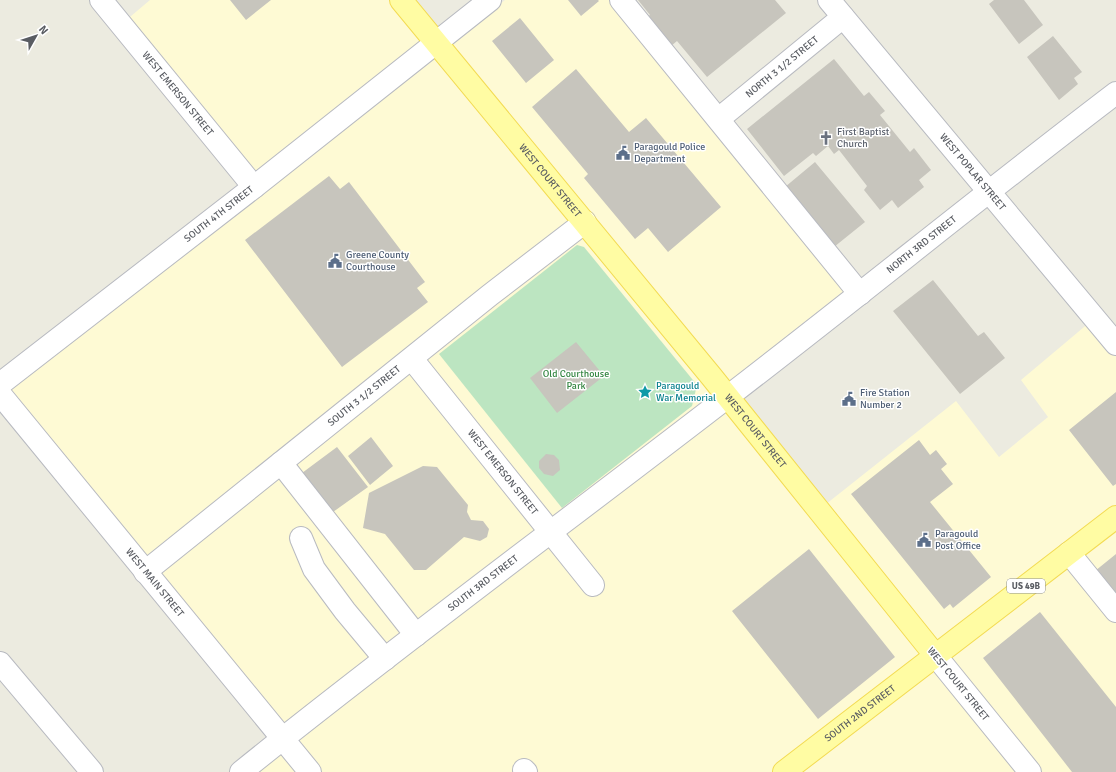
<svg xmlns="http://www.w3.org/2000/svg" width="1116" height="772" viewBox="0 0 1116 772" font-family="Signika,sans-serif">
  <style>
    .commercial { fill: #fefad4 }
    .green { fill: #bce5c1 }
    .building { fill: #c7c5bd }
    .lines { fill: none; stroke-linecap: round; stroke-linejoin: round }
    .minor-casing { stroke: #b8bac0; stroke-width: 24 }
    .major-casing { stroke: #f3db53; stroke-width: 24 }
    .minor { stroke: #fff; stroke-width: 22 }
    .major { stroke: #fffca3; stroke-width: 22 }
    .labels { text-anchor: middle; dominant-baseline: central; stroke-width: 3; stroke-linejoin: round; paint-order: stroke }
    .shield { fill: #fff; stroke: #8b8d91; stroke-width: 1 }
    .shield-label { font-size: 9px; font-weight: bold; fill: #595c62 }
    .street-label { font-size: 10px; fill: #595c62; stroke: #fff }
    .worship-label { font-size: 10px; fill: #5b616d; stroke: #fff; text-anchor: start }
    .service-label { font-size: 10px; fill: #4e5e75; stroke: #fff; text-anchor: start }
    .park-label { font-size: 10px; fill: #348642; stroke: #fff }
    .culture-label { font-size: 10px; fill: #0d838f; stroke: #fff; text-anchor: start }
  </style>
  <rect width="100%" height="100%" fill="#ecebe0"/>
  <path class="commercial" d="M 150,0 L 394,0 L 438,54 L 505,0 L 614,0 L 845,290 L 713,394 L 811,516 L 956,401 L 999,457 L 1048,417 L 1021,380 L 1090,322 L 1116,356 L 1116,772 L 252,772 L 294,740 L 2,387 L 263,191 L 124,22 Z"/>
  <path class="green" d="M 577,245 L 584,247 L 697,385 L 692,406 L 562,508 L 439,354 Z"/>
  <path class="building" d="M 230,0 L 271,0 L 246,20 Z
    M 568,0 L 598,0 L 599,1 L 581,16 Z
    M 638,0 L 775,0 L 786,13 L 707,77 L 677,41 L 671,46 L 647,17 L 650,15 Z
    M 994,0 L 1024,0 L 1043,25 L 1019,44 L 989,4 Z
    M 520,18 L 554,60 L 526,83 L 492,41 Z
    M 1053,36 L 1082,72 L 1074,78 L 1078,84 L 1059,100 L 1027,57 Z
    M 834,59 L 864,96 L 869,92 L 885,111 L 880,115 L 910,152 L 914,148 L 931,170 L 919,180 L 924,187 L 898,208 L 892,200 L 880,210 L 864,190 L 867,186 L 839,150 L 834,154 L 828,146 L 816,156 L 813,153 L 784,176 L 747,129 Z
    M 576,69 L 629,132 L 646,118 L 721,207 L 668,252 L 648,228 L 635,239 L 584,178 L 588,174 L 532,107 Z
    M 815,162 L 865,222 L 834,247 L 785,187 Z
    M 329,176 L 340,189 L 349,182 L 425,282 L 417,288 L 428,302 L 342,367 L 245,240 Z
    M 933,280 L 978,336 L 984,332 L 1005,358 L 960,394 L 893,311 Z
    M 576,342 L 604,376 L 557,413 L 530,378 Z
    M 1116,392 L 1116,484 L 1113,486 L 1069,430 Z
    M 371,437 L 393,466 L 370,485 L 348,456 Z
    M 919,440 L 930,455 L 936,450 L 947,464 L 941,469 L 953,484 L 930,502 L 991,577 L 953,608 L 950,604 L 944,609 L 851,494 Z
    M 337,447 L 368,487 L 333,512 L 302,473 Z
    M 546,454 L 554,455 L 559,460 L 560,470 L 553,476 L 544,474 L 539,468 L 539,461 Z
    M 423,466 L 437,467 L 468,505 L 467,512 L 471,520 L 483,521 L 489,529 L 487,537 L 480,541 L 464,537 L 426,570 L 414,570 L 385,534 L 363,528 L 369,493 Z
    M 809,549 L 895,657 L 818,719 L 732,611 Z
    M 1116,554 L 1116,597 L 1095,571 Z
    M 1040,612 L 1116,707 L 1116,772 L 1072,772 L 983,658 Z"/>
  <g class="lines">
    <defs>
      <g id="minor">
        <path id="s1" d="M 101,0 L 254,187"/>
        <path d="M 621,0 L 860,294"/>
        <path id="s2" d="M 829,0 L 1116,344"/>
        <path id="s3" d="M 721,117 L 843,17"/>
        <path id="s4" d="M 412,359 L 593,585"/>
        <path id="s5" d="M 0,384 L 254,187 L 490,0"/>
        <path id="s6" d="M 0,394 L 310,772"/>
        <path d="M 281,463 L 416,635"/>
        <path d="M 301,538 L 314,569 L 345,611 L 385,659"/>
        <path d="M 1069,553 L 1116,611"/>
        <path id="s7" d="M 145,572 L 490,295 L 585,222"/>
        <path d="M 935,655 L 1030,772"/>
        <path d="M 0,663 L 92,772"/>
        <path d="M 524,770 L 526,772"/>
        <path id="s8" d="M 241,772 C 401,643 567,521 730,395 C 860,295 986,192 1116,93"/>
      </g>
      <g id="major">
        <path id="s9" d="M 401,0 L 711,376 L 935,655"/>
        <path id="s10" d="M 784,772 L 1116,517"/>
      </g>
    </defs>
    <use href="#minor" class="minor-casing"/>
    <use href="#major" class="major-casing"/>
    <use href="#minor" class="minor"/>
    <use href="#major" class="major"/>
  </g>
  <defs>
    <symbol id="church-bare" viewBox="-9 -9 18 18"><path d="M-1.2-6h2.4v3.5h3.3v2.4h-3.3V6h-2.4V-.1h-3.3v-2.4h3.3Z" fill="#6b7280" stroke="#fff" stroke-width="2.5" paint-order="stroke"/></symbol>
    <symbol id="civic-bare" viewBox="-9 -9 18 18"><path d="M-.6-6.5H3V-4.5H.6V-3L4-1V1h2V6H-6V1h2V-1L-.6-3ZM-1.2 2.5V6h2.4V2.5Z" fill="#5c6f8a" stroke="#fff" stroke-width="2.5" paint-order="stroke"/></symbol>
    <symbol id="sight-bare" viewBox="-9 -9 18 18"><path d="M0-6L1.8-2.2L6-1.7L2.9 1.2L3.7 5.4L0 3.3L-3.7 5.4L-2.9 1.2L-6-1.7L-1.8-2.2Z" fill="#0f9aa8" stroke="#fff" stroke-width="2.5" paint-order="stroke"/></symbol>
  </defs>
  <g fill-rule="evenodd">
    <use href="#church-bare" x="816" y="128" width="20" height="20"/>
    <use href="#civic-bare" x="613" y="143" width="20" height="20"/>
    <use href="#civic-bare" x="325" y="251" width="20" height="20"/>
    <use href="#sight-bare" x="635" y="382" width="20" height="20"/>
    <use href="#civic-bare" x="839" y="389" width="20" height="20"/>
    <use href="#civic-bare" x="914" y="530" width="20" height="20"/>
  </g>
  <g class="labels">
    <rect class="shield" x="1007" y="579" width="38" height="14" rx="3"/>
    <g class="shield-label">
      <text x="1026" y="586">US 49B</text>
    </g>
    <g class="street-label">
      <text stroke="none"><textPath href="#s3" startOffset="79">NORTH 3 1/2 STREET</textPath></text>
      <text stroke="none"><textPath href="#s1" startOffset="121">WEST EMERSON STREET</textPath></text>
      <text stroke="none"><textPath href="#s2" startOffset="224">WEST POPLAR STREET</textPath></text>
      <text stroke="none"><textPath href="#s9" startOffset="234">WEST COURT STREET</textPath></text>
      <text stroke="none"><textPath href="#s5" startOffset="277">SOUTH 4TH STREET</textPath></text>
      <text stroke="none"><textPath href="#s8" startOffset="861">NORTH 3RD STREET</textPath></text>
      <text stroke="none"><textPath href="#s7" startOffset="281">SOUTH 3 1/2 STREET</textPath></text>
      <text stroke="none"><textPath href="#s9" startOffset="558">WEST COURT STREET</textPath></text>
      <text stroke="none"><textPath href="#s4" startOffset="145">WEST EMERSON STREET</textPath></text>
      <text stroke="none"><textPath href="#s6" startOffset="244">WEST MAIN STREET</textPath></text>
      <text stroke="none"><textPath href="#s8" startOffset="307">SOUTH 3RD STREET</textPath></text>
      <text transform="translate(958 684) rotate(51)">WEST COURT STREET</text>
      <text stroke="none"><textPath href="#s10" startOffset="96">SOUTH 2ND STREET</textPath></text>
    </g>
    <g class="worship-label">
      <text x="837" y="132">First Baptist<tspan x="837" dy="12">Church</tspan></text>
    </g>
    <g class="service-label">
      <text x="634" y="147">Paragould Police<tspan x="634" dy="12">Department</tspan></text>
      <text x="346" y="255">Greene County<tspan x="346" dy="12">Courthouse</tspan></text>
      <text x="860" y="393">Fire Station<tspan x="860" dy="12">Number 2</tspan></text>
      <text x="935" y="534">Paragould<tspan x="935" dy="12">Post Office</tspan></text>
    </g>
    <g class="park-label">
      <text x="576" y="374">Old Courthouse<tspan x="576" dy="12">Park</tspan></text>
    </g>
    <g class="culture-label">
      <text x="656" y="386">Paragould<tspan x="656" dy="12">War Memorial</tspan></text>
    </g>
  </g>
  <g transform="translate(36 36) rotate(51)" stroke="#ffffff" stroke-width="3" paint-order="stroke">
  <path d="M0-3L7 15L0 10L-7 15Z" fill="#595c62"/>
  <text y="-6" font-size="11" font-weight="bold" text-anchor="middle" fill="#595c62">N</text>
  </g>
</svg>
